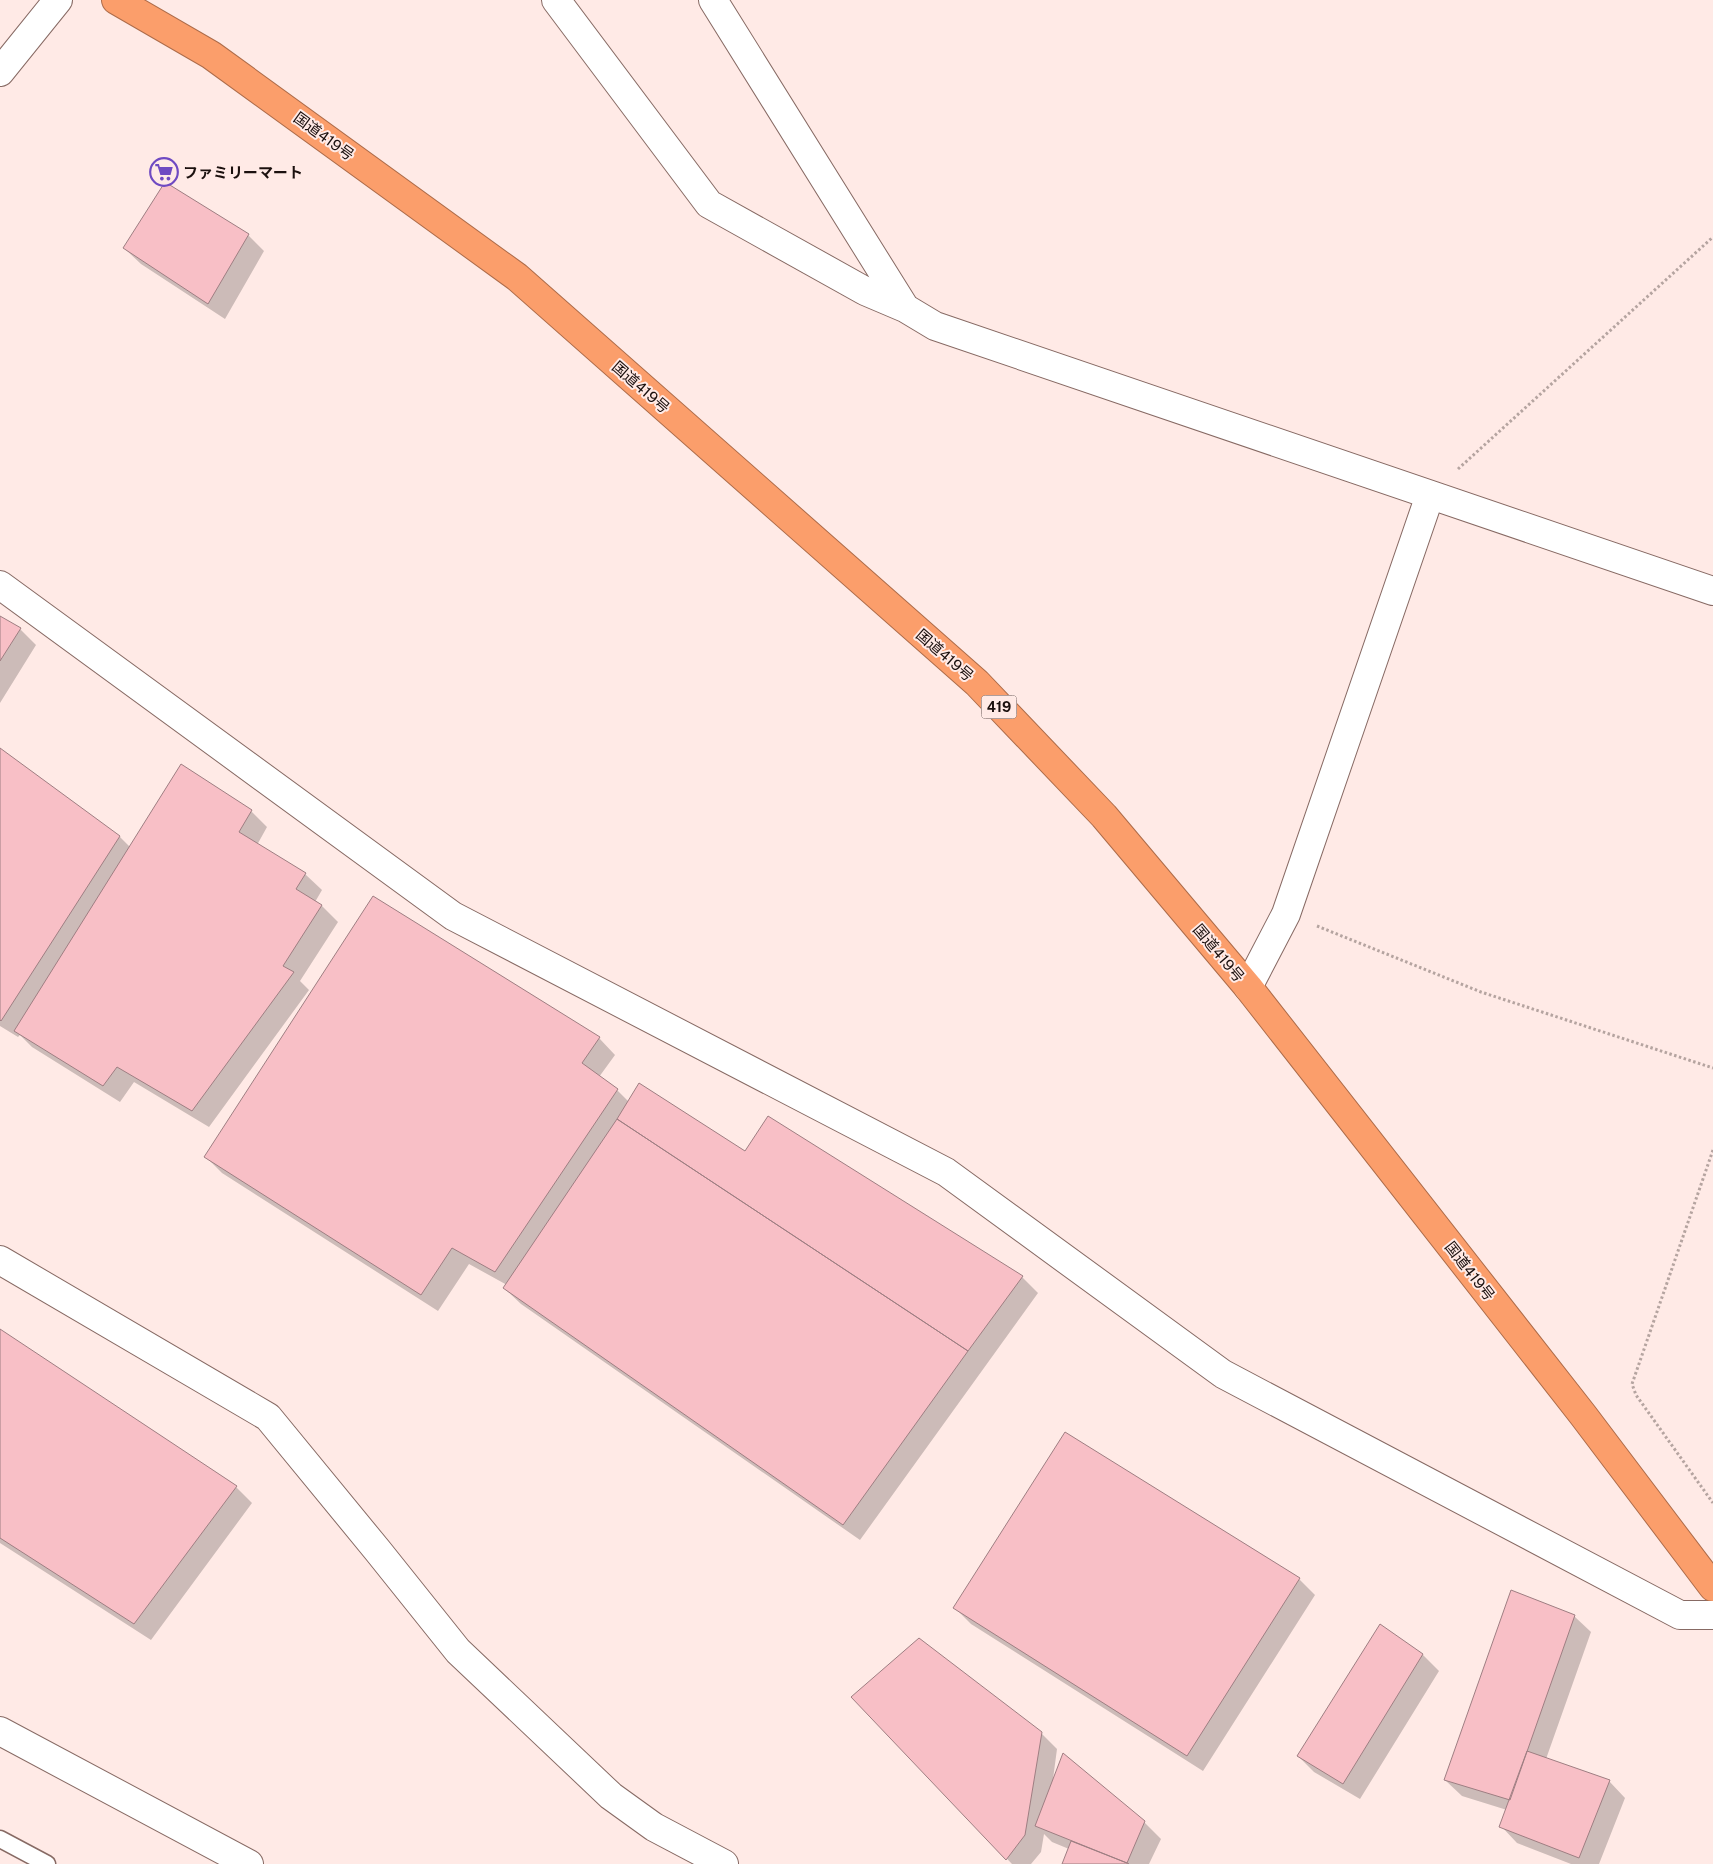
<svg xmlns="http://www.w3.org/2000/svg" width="1713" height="1864" viewBox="0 0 1713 1864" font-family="'Public Sans','Noto Sans JP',sans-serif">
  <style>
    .shadow { fill: #0003 }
    .building { fill: #f8bfc6; stroke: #9e7e82 }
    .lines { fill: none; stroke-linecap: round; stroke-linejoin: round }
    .lane-casing { stroke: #876a64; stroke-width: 19 }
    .street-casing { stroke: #876a64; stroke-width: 30 }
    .secondary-casing { stroke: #876a64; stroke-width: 30 }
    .highway-casing { stroke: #ad6c4a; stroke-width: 30 }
    .path { stroke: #b5a4a0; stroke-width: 3; stroke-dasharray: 2.5 2.5; stroke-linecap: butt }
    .lane { stroke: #fff; stroke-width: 16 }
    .street { stroke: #fff; stroke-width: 28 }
    .secondary { stroke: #fff; stroke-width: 28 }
    .highway { stroke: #fb9e6b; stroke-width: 28 }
    .labels { text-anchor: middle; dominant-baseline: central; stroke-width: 4; stroke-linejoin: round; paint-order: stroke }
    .shield { fill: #ffeae6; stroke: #5f514f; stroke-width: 1 }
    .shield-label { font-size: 14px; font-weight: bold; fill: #1b100e }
    .street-label { font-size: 15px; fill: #1b100e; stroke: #ffeae6 }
    .poi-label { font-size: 15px; font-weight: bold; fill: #1b100e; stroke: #ffeae6; text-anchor: start }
  </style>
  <rect width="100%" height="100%" fill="#ffeae6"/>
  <path class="shadow" d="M 248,235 L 264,251 L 225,319 L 141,264 L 124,248 Z
    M 0,618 L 20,629 L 36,645 L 0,703 Z
    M 0,749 L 120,837 L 130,847 L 251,811 L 267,827 L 257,845 L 305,874 L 322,890 L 315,902 L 322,906 L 338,922 L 300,981 L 309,990 L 209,1127 L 134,1082 L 120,1102 L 32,1047 L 20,1035 L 18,1037 L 0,1026 Z
    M 599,1038 L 615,1055 L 599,1077 L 617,1090 L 628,1101 L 1022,1277 L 1038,1293 L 860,1540 L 521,1304 L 504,1288 L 507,1285 L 469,1264 L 438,1311 L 222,1173 L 205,1156 Z
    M 0,1330 L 236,1487 L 252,1503 L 151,1640 L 0,1543 Z
    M 1299,1579 L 1315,1595 L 1203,1771 L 971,1624 L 955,1608 Z
    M 1574,1616 L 1591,1632 L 1546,1759 L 1609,1781 L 1625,1798 L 1599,1864 L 1571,1864 L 1517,1843 L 1501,1826 L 1507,1810 L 1462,1796 L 1445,1780 Z
    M 1380,1626 L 1423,1655 L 1439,1671 L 1360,1799 L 1314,1772 L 1298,1756 Z
    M 853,1698 L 1041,1733 L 1057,1749 L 1053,1779 L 1144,1822 L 1161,1839 L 1149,1864 L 1063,1864 L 1069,1849 L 1052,1842 L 1044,1834 L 1041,1852 L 1031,1864 L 1012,1864 Z"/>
  <path class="building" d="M 165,182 L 249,234 L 208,304 L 123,248 Z
    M 0,616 L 21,628 L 0,661 Z
    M 0,748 L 120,836 L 1,1021 L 0,1020 Z
    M 181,764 L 252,810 L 239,832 L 306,873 L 296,889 L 322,905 L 283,966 L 294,972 L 192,1111 L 117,1067 L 103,1086 L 14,1031 Z
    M 373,896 L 600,1037 L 582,1063 L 618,1089 L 495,1272 L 452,1248 L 421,1295 L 204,1157 Z
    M 639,1083 L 745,1151 L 768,1116 L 1023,1276 L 968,1351 L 617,1119 Z
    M 617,1119 L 968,1351 L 843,1525 L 503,1288 Z
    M 0,1329 L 237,1486 L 134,1624 L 0,1538 Z
    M 1065,1432 L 1300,1578 L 1187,1756 L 953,1608 Z
    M 1511,1590 L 1575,1615 L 1510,1800 L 1444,1780 Z
    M 1380,1624 L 1423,1654 L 1343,1784 L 1297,1756 Z
    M 919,1638 L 1042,1732 L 1025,1835 L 1006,1860 L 851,1697 Z
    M 1527,1751 L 1610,1780 L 1579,1858 L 1499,1827 Z
    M 1063,1753 L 1145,1821 L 1127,1863 L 1035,1826 Z
    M 1071,1841 L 1127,1863 L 1129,1864 L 1062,1864 Z"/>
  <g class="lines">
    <defs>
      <path id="lane" d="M 0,1839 L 47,1864"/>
      <path id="street" d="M 556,0 L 709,204 L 865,291 L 905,308
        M 713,0 L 905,308 L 935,326 L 1713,591
        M 0,585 L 453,916 L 946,1172 L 1223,1374 L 1680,1615 L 1713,1615
        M 1248,987 L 1286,914 L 1430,495
        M 0,1260 L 268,1417 L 378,1551 L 458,1651 L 611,1796 L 654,1827 L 724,1864
        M 0,1731 L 249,1864"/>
      <path id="secondary" d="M 0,72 L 58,0"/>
      <path id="highway" d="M 116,0 L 211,55 L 517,277 L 977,683 L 1104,816 L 1248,987 L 1583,1415 L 1713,1587"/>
    </defs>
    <use href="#lane" class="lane-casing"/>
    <use href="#street" class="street-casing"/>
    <use href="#secondary" class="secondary-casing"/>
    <use href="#highway" class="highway-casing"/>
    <path class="path" d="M 1458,469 L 1713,237
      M 1317,926 L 1481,992 L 1713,1068
      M 1713,1150 L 1632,1384 L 1636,1395 L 1713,1503"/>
    <use href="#lane" class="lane"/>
    <use href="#street" class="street"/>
    <use href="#secondary" class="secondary"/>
    <use href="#highway" class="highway"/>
  </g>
  <defs>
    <symbol id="supermarket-ring" viewBox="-11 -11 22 22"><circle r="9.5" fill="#ffeae6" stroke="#6f4ac2" stroke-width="1.5"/><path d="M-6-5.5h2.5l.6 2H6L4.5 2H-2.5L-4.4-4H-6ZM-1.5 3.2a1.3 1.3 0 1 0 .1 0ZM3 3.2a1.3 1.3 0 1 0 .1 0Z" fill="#6f4ac2"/></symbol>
  </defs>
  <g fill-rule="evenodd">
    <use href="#supermarket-ring" x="148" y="156" width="32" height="32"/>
  </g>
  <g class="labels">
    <rect class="shield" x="981.5" y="695.5" width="35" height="23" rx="4"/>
    <g class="shield-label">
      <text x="999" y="707">419</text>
    </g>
    <g class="street-label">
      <text transform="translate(324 136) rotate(36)">国道419号</text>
      <text transform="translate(641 387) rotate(41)">国道419号</text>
      <text transform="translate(945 655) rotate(41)">国道419号</text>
      <text transform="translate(1219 953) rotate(50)">国道419号</text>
      <text transform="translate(1470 1271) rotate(52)">国道419号</text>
    </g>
    <g class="poi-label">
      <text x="183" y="172">ファミリーマート</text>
    </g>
  </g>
</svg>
